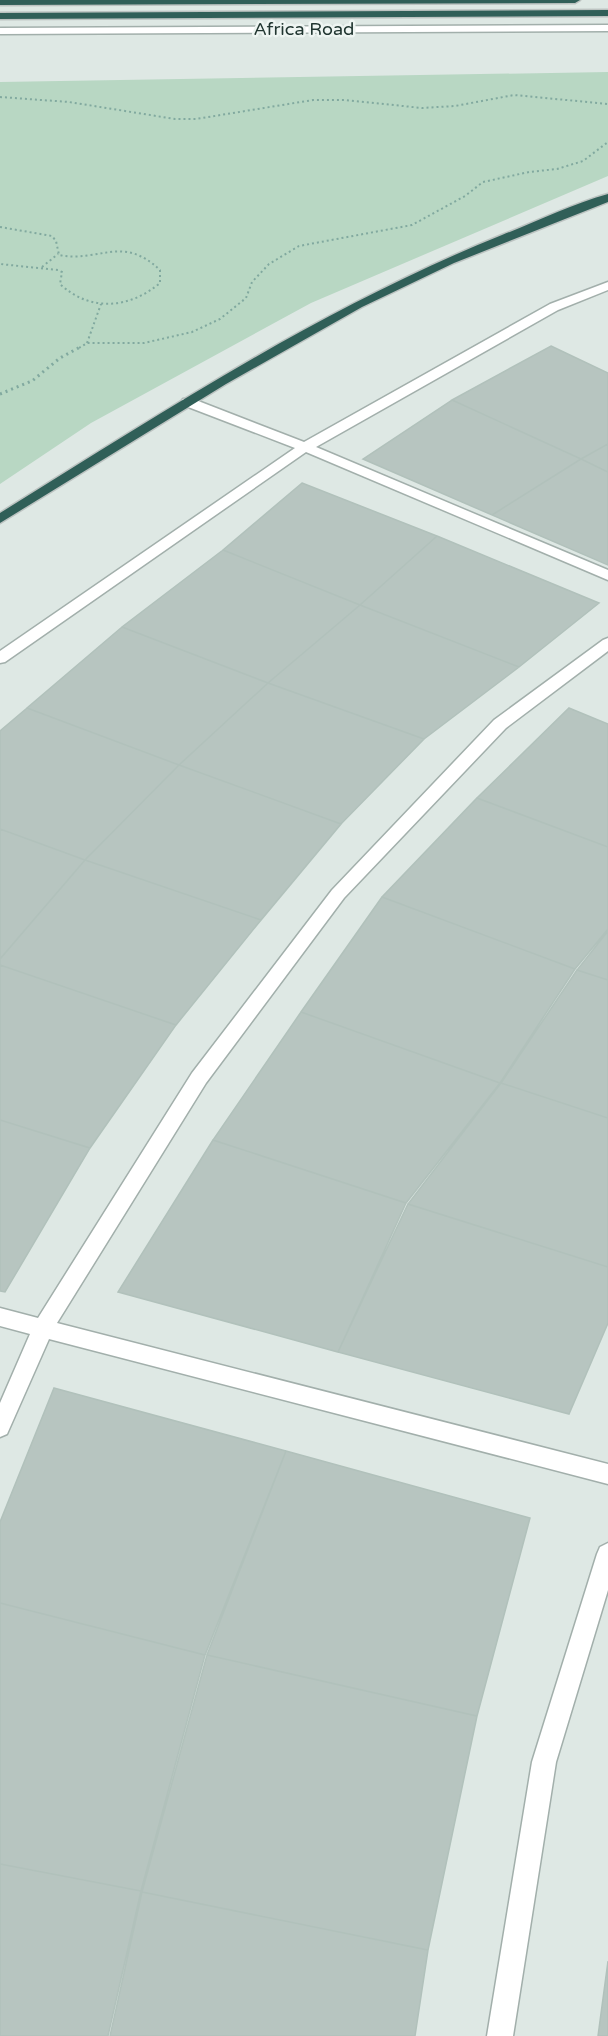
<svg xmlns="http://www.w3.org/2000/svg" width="608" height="2036" viewBox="0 0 608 2036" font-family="'Varela Round',sans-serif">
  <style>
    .green { fill: #b8d7c3 }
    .building { fill: #b7c5c0; stroke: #b1c1bb; stroke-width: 1.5 }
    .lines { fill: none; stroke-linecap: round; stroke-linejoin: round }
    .minor-casing { stroke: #a2afab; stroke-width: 3 }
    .highway-casing { stroke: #bcc3c1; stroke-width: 3 }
    .path-far1 { stroke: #81a99f; stroke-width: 2; stroke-dasharray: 2 3; stroke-linecap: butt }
    .path { stroke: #81a99f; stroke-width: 3; stroke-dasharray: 2 4; stroke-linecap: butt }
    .minor { fill: #fff; fill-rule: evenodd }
    .highway { fill: #305f58; fill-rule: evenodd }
    .labels { text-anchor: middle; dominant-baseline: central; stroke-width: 5; stroke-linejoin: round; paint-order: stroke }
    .far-street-label { font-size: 18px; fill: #213631; stroke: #eef5f2 }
  </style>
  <rect width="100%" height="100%" fill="#dee8e4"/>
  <path class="green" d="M 608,72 L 608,176 L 311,303 L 91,423 L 0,484 L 0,82 Z"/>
  <path class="building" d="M 551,346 L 608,373 L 608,444 L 581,459 L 452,400 Z
    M 452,400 L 581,459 L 492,515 L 363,459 Z
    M 608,444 L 608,472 L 581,459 Z
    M 581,459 L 608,472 L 608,565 L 492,515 Z
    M 302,483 L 437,536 L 360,605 L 223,550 Z
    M 437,536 L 599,603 L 519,667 L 360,605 Z
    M 223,550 L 360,605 L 268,683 L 122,627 Z
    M 360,605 L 519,667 L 424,739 L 268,683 Z
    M 122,627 L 268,683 L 179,765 L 27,708 Z
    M 268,683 L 424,739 L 341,824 L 179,765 Z
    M 27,708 L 179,765 L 85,860 L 0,829 L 0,731 Z
    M 569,708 L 608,724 L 608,847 L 477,798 Z
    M 179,765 L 341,824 L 261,920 L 85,860 Z
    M 477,798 L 608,847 L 608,929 L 575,969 L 382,897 Z
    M 0,829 L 85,860 L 0,959 Z
    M 85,860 L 261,920 L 176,1025 L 0,965 L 0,959 Z
    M 382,897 L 575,969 L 500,1083 L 301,1012 Z
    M 608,931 L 608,980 L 577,970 Z
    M 0,965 L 176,1025 L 90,1148 L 0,1120 Z
    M 577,970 L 608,980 L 608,1118 L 501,1083 Z
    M 301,1012 L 500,1083 L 406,1203 L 213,1140 Z
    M 501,1083 L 608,1118 L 608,1267 L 408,1204 Z
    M 0,1120 L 90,1148 L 5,1292 L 0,1291 Z
    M 213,1140 L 406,1203 L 338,1352 L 118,1292 Z
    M 408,1204 L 608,1267 L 608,1323 L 569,1414 L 338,1352 Z
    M 54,1388 L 286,1451 L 205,1655 L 0,1603 L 0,1522 Z
    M 286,1451 L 530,1518 L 477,1716 L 207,1655 Z
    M 0,1603 L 205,1655 L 141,1891 L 0,1864 Z
    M 207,1655 L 477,1716 L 428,1950 L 142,1892 Z
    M 0,1864 L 141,1891 L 108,2036 L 0,2036 Z
    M 142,1892 L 428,1950 L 415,2036 L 110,2036 Z
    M 608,1961 L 608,2036 L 598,2036 Z"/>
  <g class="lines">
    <defs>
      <path id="minor" d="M 608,25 L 608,31 L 0,34 L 0,28 Z
        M 608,282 L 608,290 L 558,310 L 316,447 L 608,570 L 608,580 L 306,452 L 5,662 L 0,663 L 0,651 L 295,448 L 183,405 L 181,402 L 183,399 L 193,399 L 304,442 L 550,304 Z
        M 608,638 L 608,651 L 506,728 L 344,898 L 206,1083 L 57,1323 L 608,1464 L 608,1484 L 49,1339 L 7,1434 L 0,1437 L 0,1403 L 30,1334 L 0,1326 L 0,1308 L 38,1318 L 192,1073 L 332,890 L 494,720 L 603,640 Z
        M 608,1543 L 608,1590 L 556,1762 L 513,2036 L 487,2036 L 532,1762 L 597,1554 L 600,1547 Z"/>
      <path id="highway" d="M 0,0 L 580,0 L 575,3 L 0,5 Z
        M 608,10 L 608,16 L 0,19 L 0,13 Z
        M 608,194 L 608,202 L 454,263 L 362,307 L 226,384 L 0,523 L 0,513 C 163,412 323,307 502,235 C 536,222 572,204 608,194 Z"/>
    </defs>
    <use href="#minor" class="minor-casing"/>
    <use href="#highway" class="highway-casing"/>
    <path class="path-far1" d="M 0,97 L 69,102 L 175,119 L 196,119 L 313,100 L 345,100 L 422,108 L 455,106 L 514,95 L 608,104
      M 0,227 L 52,236 L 56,241 L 59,255 C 99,263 122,234 160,270 L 160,283 C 129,309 90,312 60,284 L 62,272 L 58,270 L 0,264
      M 42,267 L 58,254
      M 87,343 L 101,304
      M 79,348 L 87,343 L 144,343 L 192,332 L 220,319 L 246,298 L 252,282 L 269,264 L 299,246 L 412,225 L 465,196 L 483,182 L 529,172 L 557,169 L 583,161 L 608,142"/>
    <path class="path" d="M 0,394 L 32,381 L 60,358 L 82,346"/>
    <use href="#minor" class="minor"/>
    <use href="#highway" class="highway"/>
  </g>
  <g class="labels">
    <g class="far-street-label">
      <text x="304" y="29">Africa Road</text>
    </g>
  </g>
</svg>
